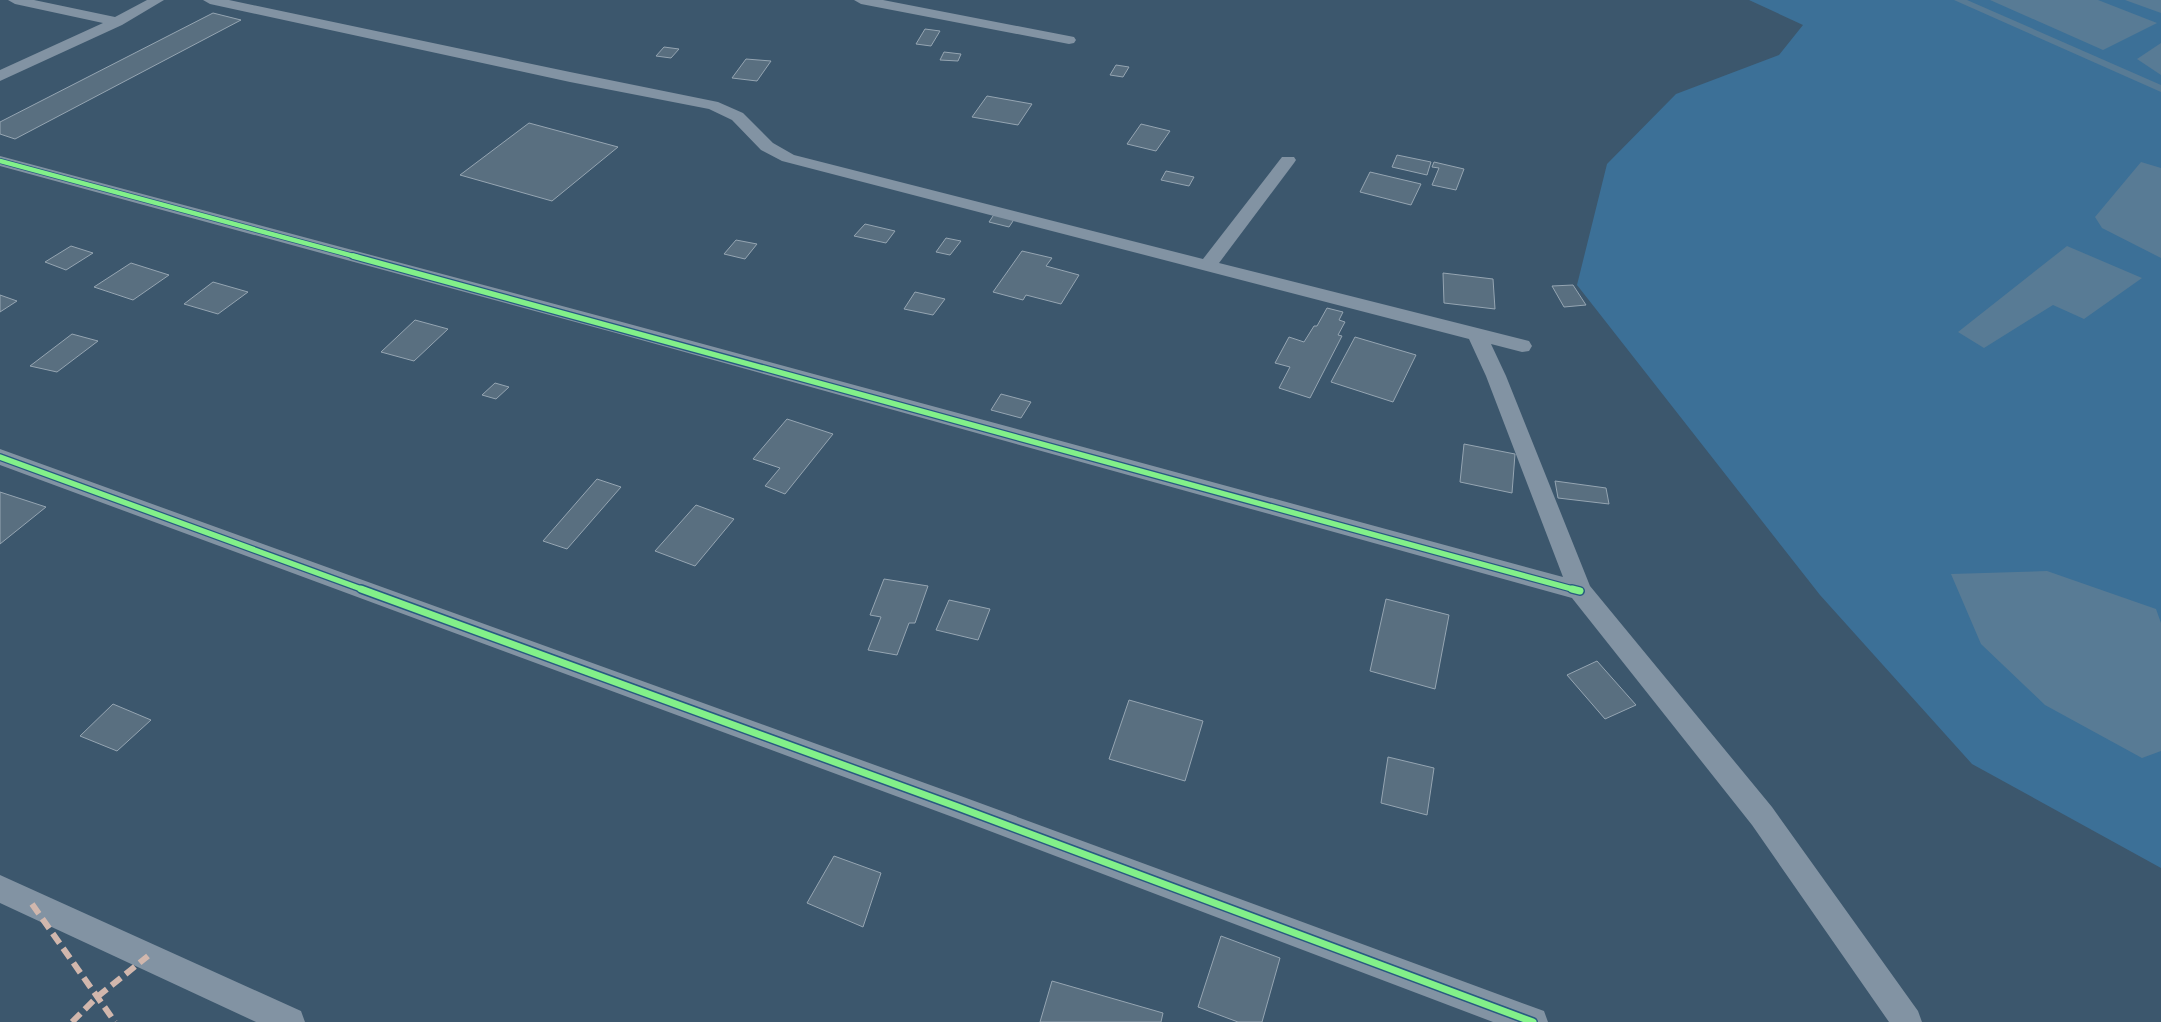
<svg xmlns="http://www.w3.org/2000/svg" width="2161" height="1022" viewBox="0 0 2161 1022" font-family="'Public Sans',sans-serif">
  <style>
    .green { fill: #3c7097 }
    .water { fill: #587b95 }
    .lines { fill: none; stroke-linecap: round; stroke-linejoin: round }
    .stream { fill: #587b95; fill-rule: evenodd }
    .building { fill: #596f80; stroke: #95a5b2 }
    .minor { fill: #8293a3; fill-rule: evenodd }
    .quiet { stroke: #d1b7ad; stroke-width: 6; stroke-dasharray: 12 6; stroke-linecap: butt }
    .cycleway-far2-casing { stroke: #285a81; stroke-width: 6 }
    .cycleway-far1-casing { stroke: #285a81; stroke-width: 8 }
    .cycleway-casing { stroke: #285a81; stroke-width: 10 }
    .cycleway-far2 { stroke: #82f089; stroke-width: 4.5 }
    .cycleway-far1 { stroke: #82f089; stroke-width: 5.5 }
    .cycleway { stroke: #82f089; stroke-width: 7 }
  </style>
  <rect width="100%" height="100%" fill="#3c576d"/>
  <path class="green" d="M 1749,0 L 2161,0 L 2161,868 L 1972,764 L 1820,595 L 1577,285 L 1607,164 L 1676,94 L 1779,55 L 1803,25 Z"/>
  <path class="water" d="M 1990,0 L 2098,0 L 2157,23 L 2103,50 Z
    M 2125,0 L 2161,0 L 2161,13 Z
    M 2161,43 L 2161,75 L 2137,59 Z
    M 2141,162 L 2161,168 L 2161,258 L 2102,228 L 2095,217 Z
    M 2067,246 L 2142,278 L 2084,319 L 2053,305 L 1984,348 L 1958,332 Z
    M 2047,571 L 2156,609 L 2161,623 L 2161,751 L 2142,758 L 2045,705 L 1981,644 L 1951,574 Z"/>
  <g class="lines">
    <path class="stream" d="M 1954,0 L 1967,0 L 2161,85 L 2161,92 Z"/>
  </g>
  <path class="building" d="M 213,13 L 241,20 L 15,139 L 0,134 L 0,122 Z
    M 925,29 L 940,31 L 931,46 L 916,44 Z
    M 664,47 L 679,49 L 671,58 L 656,56 Z
    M 944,52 L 961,54 L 958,61 L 940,60 Z
    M 746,59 L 771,61 L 757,81 L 732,78 Z
    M 1116,65 L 1129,67 L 1123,77 L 1110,75 Z
    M 987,96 L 1032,104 L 1018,125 L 972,117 Z
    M 529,123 L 618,147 L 552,201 L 460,175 Z
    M 1141,124 L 1170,131 L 1156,151 L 1127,144 Z
    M 1397,155 L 1431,162 L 1427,175 L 1392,167 Z
    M 1434,162 L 1464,169 L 1456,190 L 1432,185 L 1439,168 L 1432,167 Z
    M 1166,171 L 1194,177 L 1189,186 L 1161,180 Z
    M 1370,172 L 1421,184 L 1411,205 L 1360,192 Z
    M 995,213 L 1015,218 L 1009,227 L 989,222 Z
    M 865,224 L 895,231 L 886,243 L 854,236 Z
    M 946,238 L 961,241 L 950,255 L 936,252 Z
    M 736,240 L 757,244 L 745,259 L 724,254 Z
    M 71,246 L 93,253 L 66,270 L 45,262 Z
    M 1022,251 L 1052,258 L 1046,266 L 1079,275 L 1061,304 L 1026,295 L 1023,300 L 993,292 Z
    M 131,263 L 169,275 L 133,300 L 94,287 Z
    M 1443,273 L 1493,279 L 1495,309 L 1444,303 Z
    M 213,282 L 248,292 L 218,314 L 184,304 Z
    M 1573,285 L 1586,305 L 1564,307 L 1552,286 Z
    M 915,292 L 945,299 L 933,315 L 904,309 Z
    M 0,295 L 17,301 L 0,312 Z
    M 1327,308 L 1343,312 L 1339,320 L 1345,322 L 1338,335 L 1342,336 L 1310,398 L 1279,388 L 1290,367 L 1275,363 L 1289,337 L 1304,342 L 1314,326 L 1317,326 Z
    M 415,320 L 448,329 L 414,361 L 381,352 Z
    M 72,334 L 98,341 L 57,372 L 30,366 Z
    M 1355,337 L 1416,355 L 1393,402 L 1331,382 Z
    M 495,383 L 509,387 L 496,399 L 482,395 Z
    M 1001,394 L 1031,402 L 1021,418 L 991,410 Z
    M 787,419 L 833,434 L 785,494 L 765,486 L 780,468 L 753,459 Z
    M 1464,444 L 1515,454 L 1512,493 L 1460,482 Z
    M 597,479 L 621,487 L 567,549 L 543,541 Z
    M 1555,481 L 1606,488 L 1609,504 L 1558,498 Z
    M 0,492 L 46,507 L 0,544 Z
    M 696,505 L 734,519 L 695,566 L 655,551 Z
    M 884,579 L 928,586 L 915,623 L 909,623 L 897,655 L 868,650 L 881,617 L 870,615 Z
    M 1386,599 L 1449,615 L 1435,689 L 1370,671 Z
    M 949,600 L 990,609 L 978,640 L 936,630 Z
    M 1597,661 L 1636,705 L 1605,719 L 1567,675 Z
    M 1129,700 L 1203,721 L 1185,781 L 1109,759 Z
    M 113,704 L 151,720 L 117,751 L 80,736 Z
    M 1388,757 L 1434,768 L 1427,815 L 1381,803 Z
    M 834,856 L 881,873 L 863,927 L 807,903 Z
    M 1221,936 L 1280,958 L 1262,1022 L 1238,1022 L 1198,1007 Z
    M 1052,981 L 1163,1013 L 1161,1022 L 1040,1022 Z"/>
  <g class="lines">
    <path class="minor" d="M 8,0 L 34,0 L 115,17 L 147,0 L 164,0 L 122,25 L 0,81 L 0,70 L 103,23 L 15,4 Z
      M 203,0 L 229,0 L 570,72 L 718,102 L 743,113 L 773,143 L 794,155 L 1203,259 L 1282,157 L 1294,157 L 1296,160 L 1294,163 L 1219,263 L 1529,341 L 1532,346 L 1529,351 L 1522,352 L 1491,344 L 1506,376 L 1590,586 L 1772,807 L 1918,1011 L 1922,1022 L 1889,1022 L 1752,825 L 1572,598 L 616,333 L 0,166 L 0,156 L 622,322 L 1563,577 L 1486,376 L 1469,339 L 782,161 L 761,150 L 732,120 L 709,109 L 570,82 L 210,4 Z
      M 854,0 L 883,0 L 1069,36 L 1074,37 L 1076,40 L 1074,43 L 1069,44 L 861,4 Z
      M 0,449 L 958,795 L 1533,1007 L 1544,1011 L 1548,1022 L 1493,1022 L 958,819 L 0,465 Z
      M 0,875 L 301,1011 L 305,1022 L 256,1022 L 0,903 Z"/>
    <path class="quiet" d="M 32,904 L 115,1022
      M 72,1022 L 97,997 L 148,956"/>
    <defs>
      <path id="cycleway-far2" d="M 0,161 L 357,257"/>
      <path id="cycleway-far1" d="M 353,256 L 1576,590
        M 0,457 L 364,590"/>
      <path id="cycleway" d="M 361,589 L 958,807 L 1533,1022
        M 1572,589 L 1580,591"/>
    </defs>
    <use href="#cycleway-far2" class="cycleway-far2-casing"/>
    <use href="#cycleway-far1" class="cycleway-far1-casing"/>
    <use href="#cycleway" class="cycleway-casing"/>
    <use href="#cycleway-far2" class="cycleway-far2"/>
    <use href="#cycleway-far1" class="cycleway-far1"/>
    <use href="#cycleway" class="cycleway"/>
  </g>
</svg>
